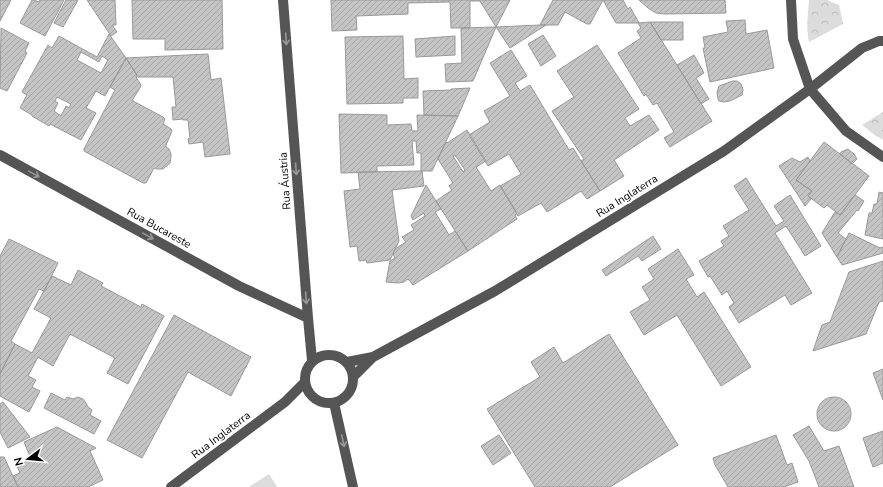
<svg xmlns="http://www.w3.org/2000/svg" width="883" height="487" viewBox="0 0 883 487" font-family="'Nunito Sans',sans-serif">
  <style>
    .park { fill: url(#park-crowns) }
    .garden { fill: #dcdcdc }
    .building { fill: url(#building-hatch); stroke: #999; fill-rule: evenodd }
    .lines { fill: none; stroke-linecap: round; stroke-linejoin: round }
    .minor { stroke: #555; stroke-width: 10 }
    .oneway { stroke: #999 }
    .labels { text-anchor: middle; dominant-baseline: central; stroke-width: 4; stroke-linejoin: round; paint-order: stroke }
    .street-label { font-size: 11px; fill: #000; stroke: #fff }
  </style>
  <defs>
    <pattern id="park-crowns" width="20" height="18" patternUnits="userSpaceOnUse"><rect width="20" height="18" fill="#dcdcdc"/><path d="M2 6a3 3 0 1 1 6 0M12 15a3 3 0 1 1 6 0" fill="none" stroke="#bbb"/></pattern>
    <pattern id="building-hatch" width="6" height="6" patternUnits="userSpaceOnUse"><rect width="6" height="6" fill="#c4c4c4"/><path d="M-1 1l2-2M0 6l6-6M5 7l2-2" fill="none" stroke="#a7a7a7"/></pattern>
  </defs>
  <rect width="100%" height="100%" fill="#fff"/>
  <path class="park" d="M 809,0 L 827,0 L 839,5 L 843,24 L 809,42 C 806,28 808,14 809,0 Z
    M 883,112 L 883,140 L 876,136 L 862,125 Z"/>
  <path class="garden" d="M 269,474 L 277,487 L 249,487 Z"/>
  <path class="building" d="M 0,0 L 11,0 L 0,21 Z
    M 32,0 L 34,0 L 39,2 L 40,0 L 64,0 L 45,36 L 20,23 Z
    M 66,0 L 78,0 L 63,27 L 54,23 Z
    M 87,0 L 115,0 L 116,25 L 112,25 L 117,32 L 111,36 Z
    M 132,0 L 222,0 L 223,49 L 165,50 L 165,39 L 133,39 Z
    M 331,0 L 479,0 L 480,1 L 470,1 L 470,28 L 451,28 L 450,2 L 408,3 L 408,14 L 356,16 L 357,30 L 332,31 Z
    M 479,0 L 510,0 L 496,27 L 480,1 Z
    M 553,0 L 603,0 L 590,24 L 587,24 L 565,12 L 558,25 L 540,25 Z
    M 603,0 L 623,0 L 628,9 L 630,7 L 639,23 L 616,23 Z
    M 639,0 L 725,0 L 726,13 L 665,14 L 656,13 L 648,8 Z
    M 745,20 L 746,34 L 767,30 L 774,68 L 710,82 L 703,48 L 705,48 L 703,37 L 728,32 L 726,21 Z
    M 650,22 L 712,121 L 670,147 L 664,138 L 674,132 L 657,103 L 653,105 L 646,94 L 644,96 L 618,53 L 641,38 L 637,31 L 641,28 L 638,23 Z
    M 650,22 L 683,22 L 683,40 L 661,40 Z
    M 540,25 L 546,25 L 510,48 L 496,27 Z
    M 496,27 L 473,81 L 446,82 L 445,64 L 462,63 L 461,28 Z
    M 1,28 L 29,43 L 25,51 L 27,53 L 7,91 L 0,88 Z
    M 109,34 L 126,58 L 105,96 L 96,91 L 86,108 L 96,113 L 81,140 L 50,124 L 49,126 L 32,116 L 32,115 L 20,108 L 27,95 L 22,92 L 48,45 L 52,48 L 59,36 L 97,57 ZM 81,52 L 99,62 L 102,56 L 108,60 L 101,73 L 77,60 ZM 57,97 L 71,104 L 69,108 L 66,106 L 61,116 L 54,111 L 58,103 L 55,101 Z
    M 543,35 L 556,56 L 541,66 L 528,44 Z
    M 403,36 L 404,79 L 418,78 L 418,98 L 403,98 L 403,103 L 347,104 L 345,37 Z
    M 455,36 L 455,55 L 416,57 L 415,39 Z
    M 597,45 L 639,109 L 625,118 L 630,126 L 649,115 L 659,130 L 614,160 L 624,176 L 600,191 L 581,161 L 584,159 L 552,111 L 574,97 L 557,71 Z
    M 511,50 L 527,76 L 515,83 L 520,91 L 530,85 L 569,150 L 573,148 L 600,191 L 587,199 L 581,191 L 547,212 L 541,203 L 518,216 L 500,186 L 521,174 L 509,154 L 488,166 L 469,135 L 490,122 L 484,111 L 510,96 L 490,63 Z
    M 208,54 L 211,80 L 221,78 L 230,154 L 205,157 L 203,142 L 189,144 L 188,139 L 190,138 L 188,120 L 183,120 L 183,119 L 173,120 L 172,107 L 176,107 L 173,77 L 138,77 L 126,58 Z
    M 694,55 L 704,73 L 696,78 L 709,99 L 701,104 L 677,65 Z
    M 126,58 L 137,75 L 136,76 L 137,79 L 140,83 L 141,86 L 133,99 L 133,101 L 163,117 L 165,119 L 163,124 L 171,129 L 172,131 L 166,145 L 166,147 L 169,149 L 171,154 L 171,157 L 170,163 L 163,169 L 157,169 L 154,168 L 146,183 L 143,183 L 84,151 L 84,149 L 114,92 L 115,90 L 110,87 Z
    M 733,81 L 737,81 L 741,84 L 743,89 L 742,95 L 730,101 L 724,102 L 719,101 L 718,99 L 717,92 L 719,86 Z
    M 470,88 L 458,116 L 424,115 L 423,91 L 451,90 L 451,89 Z
    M 339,114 L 387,115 L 387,125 L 411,124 L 412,131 L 418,131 L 417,115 L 458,116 L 432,171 L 421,171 L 421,153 L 417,153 L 416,141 L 412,141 L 414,165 L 377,166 L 377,172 L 341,173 Z
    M 467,130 L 486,161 L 476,167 L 491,191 L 500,185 L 517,213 L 515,215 L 517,219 L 468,251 L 436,201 L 452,190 L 449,186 L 453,183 L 438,159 L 446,142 L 447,143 ZM 455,155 L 465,170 L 463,172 L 453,156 Z
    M 824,142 L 869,176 L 840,215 L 827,205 L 824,208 L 808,196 L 812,191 L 796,180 Z
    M 848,149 L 854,154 L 857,159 L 852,164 L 840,154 L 841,152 Z
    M 808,157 L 810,161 L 796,180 L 812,191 L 808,196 L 811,199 L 805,206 L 779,166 L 792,158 L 800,162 Z
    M 422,171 L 424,186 L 392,190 L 399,241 L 390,260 L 367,263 L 366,260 L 359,261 L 357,246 L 350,247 L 344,191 L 360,189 L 358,172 Z
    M 746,178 L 776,226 L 784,221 L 774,206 L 790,195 L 821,246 L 805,256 L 786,226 L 775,233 L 812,293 L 791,305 L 785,295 L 739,323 L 729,307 L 734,303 L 727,291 L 722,295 L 710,276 L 708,277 L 699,261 L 724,246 L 721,241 L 729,236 L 723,226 L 749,210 L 734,186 Z
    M 426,185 L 441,209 L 435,212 L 449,235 L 455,231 L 468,251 L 413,285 L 408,279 L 404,282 L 398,283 L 386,282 L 390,261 L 395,258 L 393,254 L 395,249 L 406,242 L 402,237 L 414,230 L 411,225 L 425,216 L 424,213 L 413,220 L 411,216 Z
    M 879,192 L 883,193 L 883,239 L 865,235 L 869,213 L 872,213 L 874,204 L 877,204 Z
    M 855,195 L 864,201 L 858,211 L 857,210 L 838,233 L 846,239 L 837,257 L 822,233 L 835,212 L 840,215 Z
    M 849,233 L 880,248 L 883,247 L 883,253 L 842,265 L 837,257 Z
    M 653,236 L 661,249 L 642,261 L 638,256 L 606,276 L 602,270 Z
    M 9,239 L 58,263 L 44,291 L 39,289 L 11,341 L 15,344 L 0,374 L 0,256 Z
    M 678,249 L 694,275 L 686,279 L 697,297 L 704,292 L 751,367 L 721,386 L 677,315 L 644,335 L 630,312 L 650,300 L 642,287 L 654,279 L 648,269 Z
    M 883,261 L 883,301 L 879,302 L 866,334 L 813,351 L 822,325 L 830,322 L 849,272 Z
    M 78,270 L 103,283 L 101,286 L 141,307 L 142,304 L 164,316 L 128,384 L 107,373 L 115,358 L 70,334 L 53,366 L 38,357 L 28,376 L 36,380 L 32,387 L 40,391 L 29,412 L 0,396 L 0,374 L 15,344 L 32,353 L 51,318 L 34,309 L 52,276 L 71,285 Z
    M 174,315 L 251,357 L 231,396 L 188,372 L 142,458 L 107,440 Z
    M 609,334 L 678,445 L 610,487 L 535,487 L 487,409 L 540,377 L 531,362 L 554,347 L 563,363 Z
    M 883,369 L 883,400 L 873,373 Z
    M 51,393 L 65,400 L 67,397 L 73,399 L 78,397 L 83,399 L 86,403 L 88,407 L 92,410 L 90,415 L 101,421 L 94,434 L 44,408 Z
    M817 414a17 17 0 1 1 34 0a17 17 0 1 1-34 0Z
    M 3,402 L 30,437 L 8,448 L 0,432 L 0,404 Z
    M 809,426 L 824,451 L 839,446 L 854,487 L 819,487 L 809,461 L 793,435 Z
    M 57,427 L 96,448 L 90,451 L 103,480 L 88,487 L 18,487 L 13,476 L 20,473 L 17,466 L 31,459 L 24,442 Z
    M 883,431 L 883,463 L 873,467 L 863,438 Z
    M 499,435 L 511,453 L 493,465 L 481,446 Z
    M 776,435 L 787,465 L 792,463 L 798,482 L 784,487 L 728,487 L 715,465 L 713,458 Z
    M 0,457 L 4,457 L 18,487 L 0,487 Z"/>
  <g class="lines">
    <path class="minor" d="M 283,0 L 308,318 L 312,360
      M 791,0 L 793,39 L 810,89 L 846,131 L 883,157
      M 0,155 L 239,286 L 308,318
      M305 379a24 24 0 1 1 48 0a24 24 0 1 1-48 0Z
      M 347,362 L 373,357 L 495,291 L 724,151 L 810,89 L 862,48 L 879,41 L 883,41
      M 354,376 L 373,357
      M 334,403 L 353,487
      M 171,487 L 285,402 L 305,382"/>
  </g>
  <defs><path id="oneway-shaft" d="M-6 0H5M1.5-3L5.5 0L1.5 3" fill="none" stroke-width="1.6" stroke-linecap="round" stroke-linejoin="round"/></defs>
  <g class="oneway">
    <use href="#oneway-shaft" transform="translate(286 39) rotate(86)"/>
    <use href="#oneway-shaft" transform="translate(296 169) rotate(86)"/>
    <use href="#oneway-shaft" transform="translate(34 174) rotate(29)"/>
    <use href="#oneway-shaft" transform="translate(148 236) rotate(29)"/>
    <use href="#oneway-shaft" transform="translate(306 298) rotate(86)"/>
    <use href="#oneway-shaft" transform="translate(343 441) rotate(78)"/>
  </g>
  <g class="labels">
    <g class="street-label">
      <text transform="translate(285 181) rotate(-94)">Rua Áustria</text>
      <text transform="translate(627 196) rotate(-32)">Rua Inglaterra</text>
      <text transform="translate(159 228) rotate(29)">Rua Bucareste</text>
      <text transform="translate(221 435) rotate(-37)">Rua Inglaterra</text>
    </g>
  </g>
  <g transform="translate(28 459) rotate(254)" stroke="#ffffff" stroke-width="3" paint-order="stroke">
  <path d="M0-3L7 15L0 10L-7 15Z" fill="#000000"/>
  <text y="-6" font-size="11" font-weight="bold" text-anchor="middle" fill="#000000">N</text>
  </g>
</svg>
